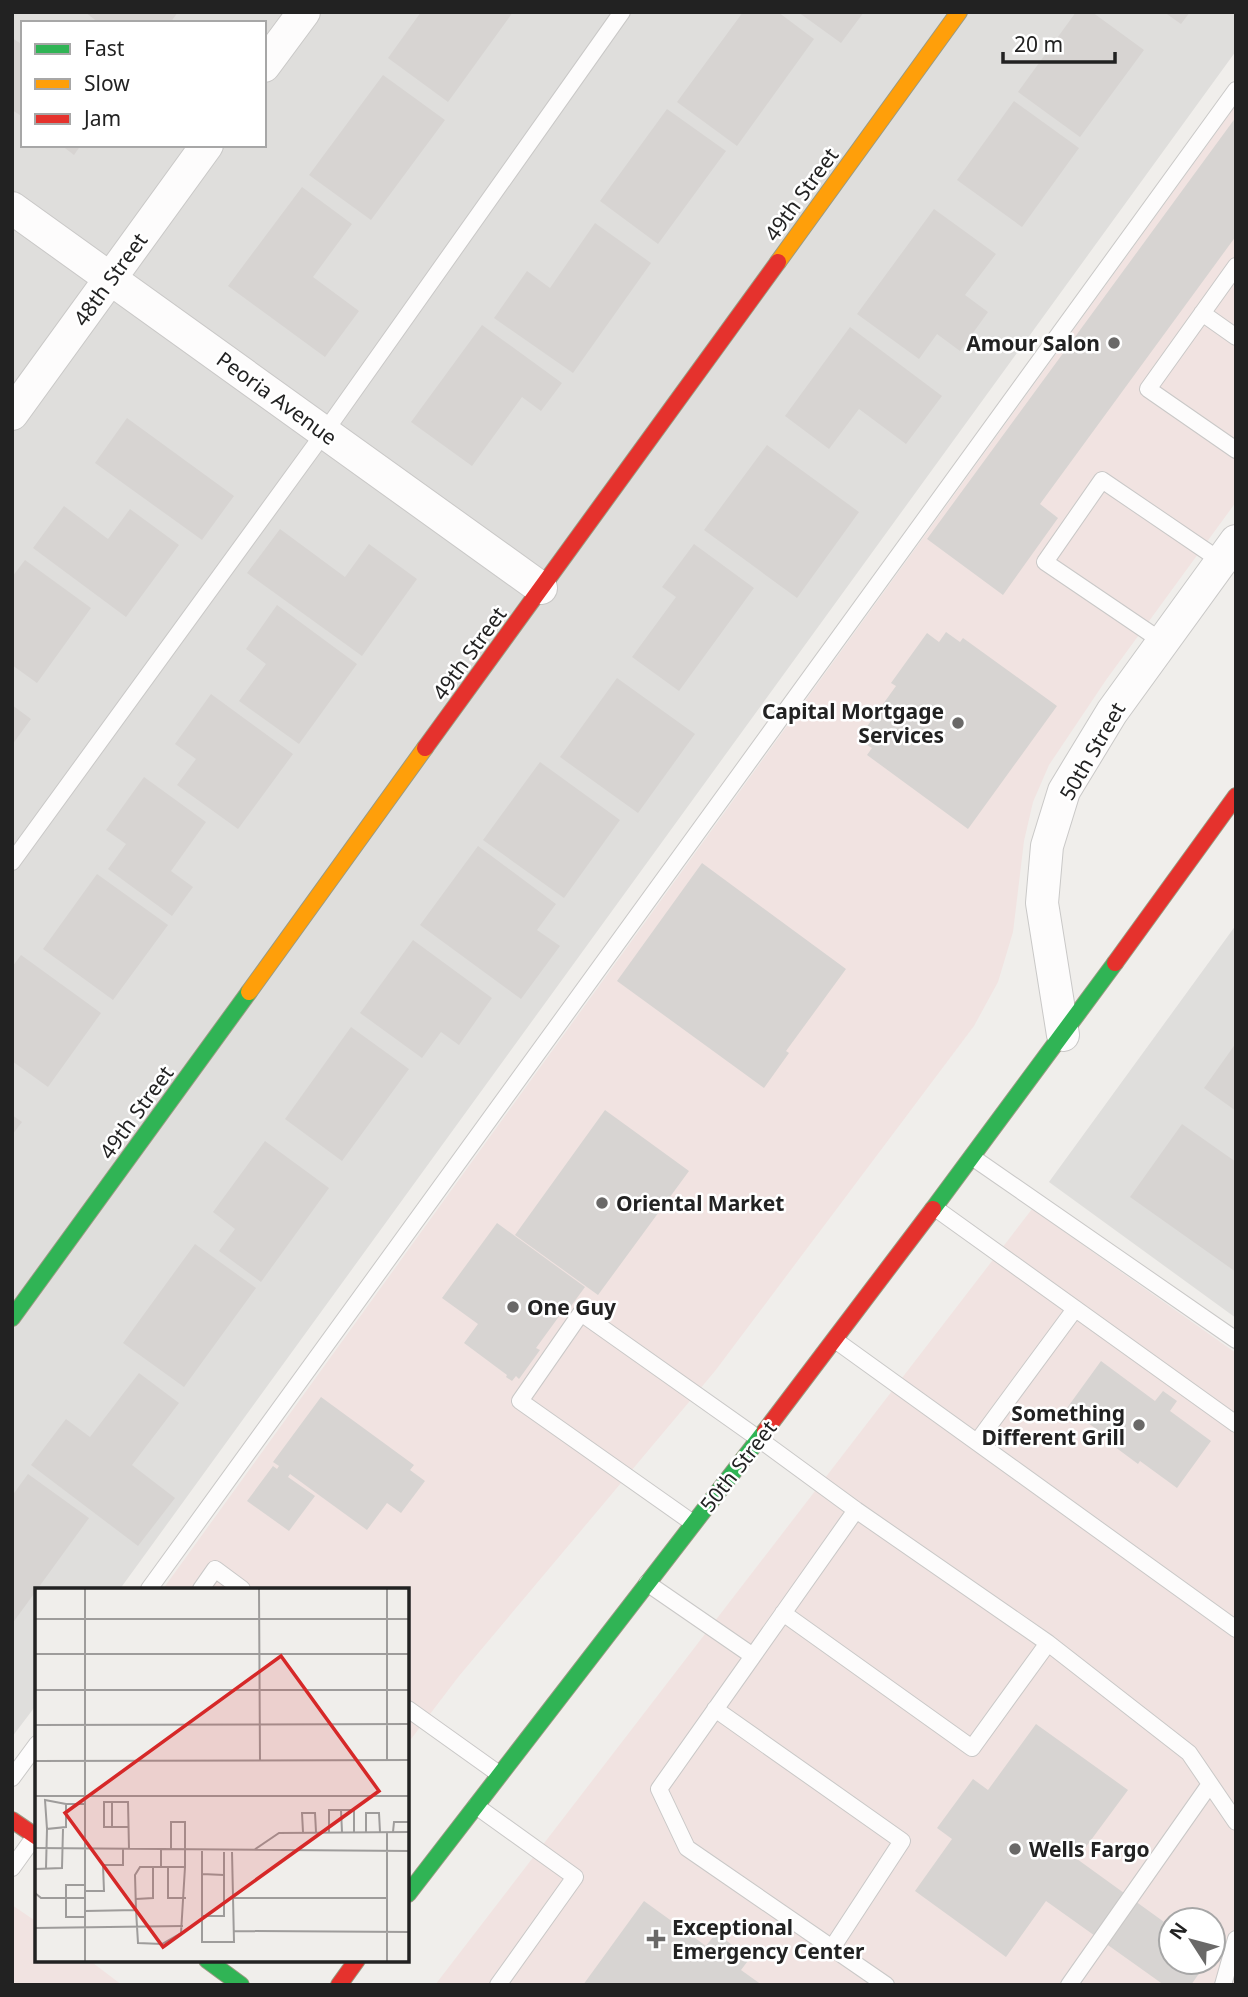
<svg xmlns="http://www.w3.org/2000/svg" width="1248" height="1997" viewBox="0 0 1248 1997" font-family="'Noto Sans',sans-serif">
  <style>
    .residential { fill: #dfdedc; fill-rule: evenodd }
    .commercial { fill: #f1e3e1; fill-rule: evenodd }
    .building { fill: #d7d4d2 }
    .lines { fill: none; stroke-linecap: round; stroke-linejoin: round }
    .lane-casing { stroke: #c9c8c7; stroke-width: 18 }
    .street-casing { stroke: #c9c8c7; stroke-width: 34 }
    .fast-casing { stroke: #999a82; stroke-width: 18 }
    .slow-casing { stroke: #999a82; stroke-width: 18 }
    .jam-casing { stroke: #999a82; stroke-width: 18 }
    .lane { stroke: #fdfcfc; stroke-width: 16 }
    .street { stroke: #fdfcfc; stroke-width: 32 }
    .fast { stroke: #30b455; stroke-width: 16 }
    .slow { stroke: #ff9f0a; stroke-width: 16 }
    .jam { stroke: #e5322d; stroke-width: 16 }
    .poi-dot { fill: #6a6968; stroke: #fff; stroke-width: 2.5 }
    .labels { text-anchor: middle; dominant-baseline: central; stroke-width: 5; stroke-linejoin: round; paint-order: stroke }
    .street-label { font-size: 21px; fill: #222; stroke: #fff }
    .poi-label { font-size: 21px; font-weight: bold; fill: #222; stroke: #fff; text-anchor: start }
    .inset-road { fill: none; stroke: #9e9c9b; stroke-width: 2 }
    .view { fill: #d62828; fill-opacity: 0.15; stroke: #d62828; stroke-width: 3.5 }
    .inset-edge { fill: none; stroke: #222; stroke-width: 3.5 }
  </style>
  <rect width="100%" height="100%" fill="#f0eeeb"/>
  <path class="residential" d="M 12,12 L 1236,12 L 1236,51 L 120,1589 L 37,1589 L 37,1704 L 12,1737 ZM 23,23 L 264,23 L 264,145 L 23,145 Z
    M 1236,925 L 1236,1318 L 1049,1182 Z"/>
  <path class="commercial" d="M 1236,105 L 1236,502 L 1106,680 L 1049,765 L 1033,802 L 1024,841 L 1013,932 L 998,982 L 974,1026 L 715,1371 L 459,1676 L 408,1743 L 408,1589 L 163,1589 Z
    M 1032,1209 L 1236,1353 L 1236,1985 L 435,1985 ZM 1171,1920 L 1213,1920 L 1213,1962 L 1171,1962 Z
    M 12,1905 L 37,1922 L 37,1960 L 89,1960 L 122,1985 L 12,1985 Z"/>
  <path class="building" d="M 85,12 L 178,12 L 170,23 L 99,23 Z
    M 421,12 L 513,12 L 448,102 L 388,58 Z
    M 743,12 L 778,12 L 814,39 L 737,146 L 677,102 Z
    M 798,12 L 864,12 L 841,43 Z
    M 1076,12 L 1092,12 L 1144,50 L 1080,137 L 1018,92 Z
    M 1164,12 L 1190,12 L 1181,24 Z
    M 12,38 L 23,45 L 23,117 L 12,110 Z
    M 383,75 L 445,120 L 371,220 L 309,175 Z
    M 1014,101 L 1079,148 L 1022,227 L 957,180 Z
    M 667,109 L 726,151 L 658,244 L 600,201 Z
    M 1236,117 L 1236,236 L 1040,504 L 1058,518 L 1003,595 L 927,539 Z
    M 61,145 L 81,145 L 74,155 Z
    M 302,187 L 352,224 L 313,277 L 359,311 L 325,357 L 228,286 Z
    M 934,209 L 996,254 L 965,295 L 988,312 L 960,351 L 937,334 L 919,359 L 857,314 Z
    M 595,223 L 651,263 L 573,373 L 494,318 L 527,271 L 550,288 Z
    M 482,325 L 562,383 L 541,411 L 522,397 L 472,466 L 411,422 Z
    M 850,327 L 942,396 L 906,444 L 859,409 L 829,449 L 785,416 Z
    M 127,418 L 234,496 L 202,540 L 95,463 Z
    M 767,445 L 859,512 L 797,598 L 704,530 Z
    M 64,506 L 108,539 L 130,509 L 179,545 L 126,617 L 33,548 Z
    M 280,529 L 345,577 L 369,544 L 417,579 L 362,656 L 247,573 Z
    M 694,544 L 754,588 L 679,691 L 632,657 L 676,597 L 662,587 Z
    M 25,560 L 91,608 L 37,683 L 12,665 L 12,577 Z
    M 277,605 L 357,664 L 299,744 L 239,701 L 266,664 L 246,649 Z
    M 946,632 L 960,642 L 963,638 L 1057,706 L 968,829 L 867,755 L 872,748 L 858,739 L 896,686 L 891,683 L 927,633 L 939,642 Z
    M 617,678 L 695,734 L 638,813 L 560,757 Z
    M 211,694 L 293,754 L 238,829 L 177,785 L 196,759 L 175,744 Z
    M 12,705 L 31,719 L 12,745 Z
    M 540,762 L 620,820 L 564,898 L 483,840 Z
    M 144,777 L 206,822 L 171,871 L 193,887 L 172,916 L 108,869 L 126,844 L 106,830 Z
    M 478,846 L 556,904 L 537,930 L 560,946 L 521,999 L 420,925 Z
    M 702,863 L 846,969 L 786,1051 L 789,1053 L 764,1088 L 617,981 Z
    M 97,874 L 168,925 L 113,1000 L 43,949 Z
    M 413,940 L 492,998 L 459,1045 L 441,1032 L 422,1058 L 360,1013 Z
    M 21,955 L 101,1013 L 48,1087 L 12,1061 L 12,967 Z
    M 351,1027 L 409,1069 L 342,1161 L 285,1119 Z
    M 1236,1043 L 1236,1111 L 1204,1088 Z
    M 605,1110 L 689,1171 L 598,1295 L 515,1235 Z
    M 12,1115 L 22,1122 L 12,1135 Z
    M 1182,1124 L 1236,1162 L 1236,1272 L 1130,1197 Z
    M 265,1141 L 329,1188 L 261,1282 L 219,1251 L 235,1229 L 213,1212 Z
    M 497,1223 L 585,1287 L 563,1317 L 560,1315 L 536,1348 L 540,1350 L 519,1379 L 516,1376 L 512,1381 L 506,1377 L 507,1375 L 464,1343 L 478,1324 L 442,1298 Z
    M 195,1244 L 256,1288 L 184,1387 L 123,1343 Z
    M 1101,1361 L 1155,1401 L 1163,1391 L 1177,1401 L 1170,1411 L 1211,1441 L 1177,1488 L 1140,1461 L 1138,1464 L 1107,1441 L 1109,1438 L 1067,1408 Z
    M 139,1373 L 179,1403 L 132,1465 L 175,1498 L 138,1546 L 31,1465 L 66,1419 L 90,1437 Z
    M 321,1397 L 414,1465 L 410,1470 L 425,1481 L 401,1513 L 387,1503 L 367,1530 L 290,1474 L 288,1477 L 315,1496 L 289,1531 L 247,1501 L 273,1466 L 277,1469 L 279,1466 L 273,1462 Z
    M 28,1474 L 89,1518 L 12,1624 L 12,1496 Z
    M 1036,1724 L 1128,1790 L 1077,1859 L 1171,1927 L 1171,1962 L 1207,1962 L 1191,1985 L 1164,1985 L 1046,1901 L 1006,1957 L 915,1891 L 952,1839 L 937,1828 L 973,1779 L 988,1790 Z
    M 644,1901 L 706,1946 L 716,1933 L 750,1958 L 741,1970 L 762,1985 L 583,1985 Z"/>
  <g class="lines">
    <defs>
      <path id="lane" d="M 1236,266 L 1148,389 L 1236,450
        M 1202,313 L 1236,337
        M 1163,642 L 1045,562 L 1102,480 L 1221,561
        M 12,862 L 324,433 L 622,12
        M 972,1157 L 1236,1340
        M 935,1208 L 1236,1424
        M 835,1340 L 1236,1629
        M 977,1442 L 1075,1309
        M 856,1510 L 1048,1643 L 1189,1753 L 1236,1822
        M 693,1523 L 520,1401 L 581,1313 L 759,1439 L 856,1510 L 753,1656
        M 647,1583 L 753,1656 L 659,1789 L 687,1848 L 886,1985
        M 149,1589 L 1236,90
        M 201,1589 L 215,1569 L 242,1589
        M 783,1613 L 972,1748 L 1048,1643
        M 408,1709 L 499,1774
        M 715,1709 L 902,1841 L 832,1948
        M 12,1778 L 37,1744
        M 476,1806 L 575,1877 L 498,1985
        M 12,1868 L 35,1836
        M 1069,1985 L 1210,1784
        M 1223,1985 L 1236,1939"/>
      <path id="street" d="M 264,66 L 304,12
        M 12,208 L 541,588
        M 12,414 L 207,145
        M 1063,1035 L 1042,903 L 1047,846 L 1064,791 L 1112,712 L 1236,541"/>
      <path id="fast" d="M 933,1209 L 1115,963
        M 12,1318 L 249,992
        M 408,1894 L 765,1431
        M 207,1960 L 241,1985"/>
      <path id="slow" d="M 778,262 L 959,12
        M 249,992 L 425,748"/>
      <path id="jam" d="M 425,748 L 778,262
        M 1115,963 L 1236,796
        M 765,1431 L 933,1209
        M 12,1820 L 37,1837
        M 339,1985 L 357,1960"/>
    </defs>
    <use href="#lane" class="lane-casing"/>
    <use href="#street" class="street-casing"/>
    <use href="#fast" class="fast-casing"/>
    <use href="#slow" class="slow-casing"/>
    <use href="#jam" class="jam-casing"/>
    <use href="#lane" class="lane"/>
    <use href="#street" class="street"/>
    <use href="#fast" class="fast"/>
    <use href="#slow" class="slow"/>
    <use href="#jam" class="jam"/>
  </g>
  <g class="poi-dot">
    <circle cx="1114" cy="343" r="7"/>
    <circle cx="958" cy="723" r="7"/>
    <circle cx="602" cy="1203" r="7"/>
    <circle cx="513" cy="1307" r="7"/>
    <circle cx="1139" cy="1425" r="7"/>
    <circle cx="1015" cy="1849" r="7"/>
    <path d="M652.5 1928.5h7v7h7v7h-7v7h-7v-7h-7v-7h7z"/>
  </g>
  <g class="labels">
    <g class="street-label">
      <text transform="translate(801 194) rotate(-54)">49th Street</text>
      <text transform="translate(110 279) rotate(-54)">48th Street</text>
      <text transform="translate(277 398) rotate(36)">Peoria Avenue</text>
      <text transform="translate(469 653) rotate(-54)">49th Street</text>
      <text transform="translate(1092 751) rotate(-60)">50th Street</text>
      <text transform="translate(136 1112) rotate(-54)">49th Street</text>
      <text transform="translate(738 1466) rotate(-52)">50th Street</text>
    </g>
    <g class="poi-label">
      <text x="1100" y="343" text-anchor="end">Amour Salon</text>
      <text x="944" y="711" text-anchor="end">Capital Mortgage<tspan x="944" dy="24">Services</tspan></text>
      <text x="616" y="1203">Oriental Market</text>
      <text x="527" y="1307">One Guy</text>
      <text x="1125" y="1413" text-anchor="end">Something<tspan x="1125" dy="24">Different Grill</tspan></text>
      <text x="1029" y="1849">Wells Fargo</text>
      <text x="672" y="1927">Exceptional<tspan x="672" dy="24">Emergency Center</tspan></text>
    </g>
  </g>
  <g transform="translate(35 1588)">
    <rect width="374" height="374" fill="#f0eeeb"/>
    <path class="inset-road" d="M 224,1 L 225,173M 352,1 L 352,172M 0,31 L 375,31M 0,66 L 375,66M 0,102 L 375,102M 0,137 L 375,136M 0,173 L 375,172M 0,208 L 375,208M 77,214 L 77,239M 306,222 L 307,244M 93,239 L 69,239 L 69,214 L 93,214 L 94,261M 12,241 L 10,212 L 31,216M 268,244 L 267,225 L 280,225 L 281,244M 294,244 L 294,222 L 319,222 L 319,244M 331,244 L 331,225 L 344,225 L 345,244M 352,244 L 352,374M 358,244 L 359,234 L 375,234M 0,260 L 375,263M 219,262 L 244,245 L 375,244M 167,263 L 167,354 L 199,354 L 197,264M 126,279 L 150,279 L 150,234 L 136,234 L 136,262M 133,279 L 133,310 L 151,310M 11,280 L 12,241 L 31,239 L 31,216 L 51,216M 0,281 L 27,280 L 28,241M 167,286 L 189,287M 50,303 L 69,303 L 68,277 L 88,277 L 88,261M 0,305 L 6,310 L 50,310M 198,310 L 352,310M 101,311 L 118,310 L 118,279M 101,322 L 103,355 L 127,356 L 146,345 L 150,279M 50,323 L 101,322 L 100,287 L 105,279 L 126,279 L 126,262M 167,328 L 189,328 L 189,264M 50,329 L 31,329 L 31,297 L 50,297M 0,340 L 148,338M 199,343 L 375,344M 50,374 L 50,1"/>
    <path class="view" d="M 246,68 L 344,203 L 128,359 L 30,225 Z"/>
    <rect width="374" height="374" class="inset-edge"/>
  </g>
  <rect width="1248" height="1997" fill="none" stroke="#222222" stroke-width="28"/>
  <rect x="21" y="21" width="245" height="126" fill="#ffffff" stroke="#a7a7a7" stroke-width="2"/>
  <rect x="35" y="44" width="35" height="10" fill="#30b455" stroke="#a7a7a7" stroke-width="2"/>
  <text x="84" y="56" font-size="21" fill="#222222">Fast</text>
  <rect x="35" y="79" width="35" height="10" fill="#ff9f0a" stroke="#a7a7a7" stroke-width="2"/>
  <text x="84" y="91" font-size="21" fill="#222222">Slow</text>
  <rect x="35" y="114" width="35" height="10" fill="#e5322d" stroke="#a7a7a7" stroke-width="2"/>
  <text x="84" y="126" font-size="21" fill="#222222">Jam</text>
  <g transform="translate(1192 1941) rotate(306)"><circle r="33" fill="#ffffff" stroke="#a7a7a7" stroke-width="2"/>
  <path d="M0-5L12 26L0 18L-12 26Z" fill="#6a6968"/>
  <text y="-10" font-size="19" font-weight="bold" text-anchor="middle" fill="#222222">N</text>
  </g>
  <path d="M1003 52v10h112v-10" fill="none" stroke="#222222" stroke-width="3.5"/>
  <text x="1014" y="52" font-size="21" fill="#222222" stroke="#ffffff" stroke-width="5" paint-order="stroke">20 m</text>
</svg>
